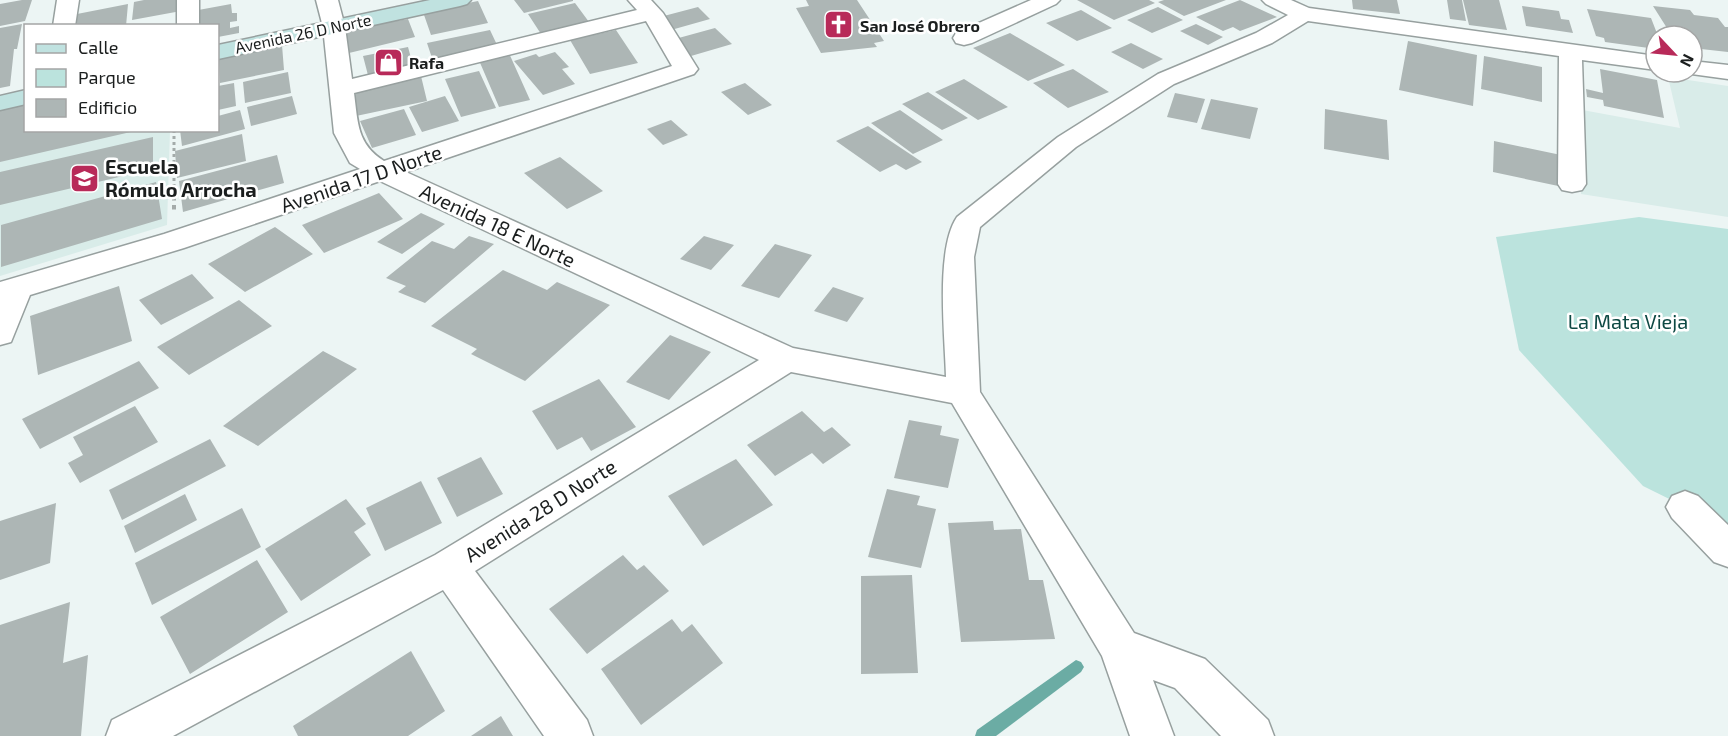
<svg xmlns="http://www.w3.org/2000/svg" width="1728" height="736" viewBox="0 0 1728 736" font-family="'Exo 2',sans-serif">
  <style>
    .built { fill: #d9ece9 }
    .green { fill: #bbe3dd }
    .lines { fill: none; stroke-linecap: round; stroke-linejoin: round }
    .stream { fill: #6baca4; fill-rule: evenodd }
    .building { fill: #adb6b5 }
    .street-casing { stroke: #97a09f; stroke-width: 3 }
    .secondary-casing { stroke: #97a09f; stroke-width: 3 }
    .path-far1 { stroke: #a4abaa; stroke-width: 3; stroke-dasharray: 3 3; stroke-linecap: butt }
    .path { stroke: #a4abaa; stroke-width: 4; stroke-dasharray: 4.5 4.5; stroke-linecap: butt }
    .street { fill: #fff; fill-rule: evenodd }
    .secondary { fill: #c0e2e0; fill-rule: evenodd }
    .labels { text-anchor: middle; dominant-baseline: central; stroke-width: 5; stroke-linejoin: round; paint-order: stroke }
    .far-poi-label { font-size: 16px; font-weight: bold; fill: #1b1e1e; stroke: #fff; text-anchor: start }
    .far-street-label { font-size: 16px; fill: #1b1e1e; stroke: #fff }
    .poi-label { font-size: 20px; font-weight: bold; fill: #1b1e1e; stroke: #fff; text-anchor: start }
    .street-label { font-size: 20px; fill: #1b1e1e; stroke: #fff }
    .park-label { font-size: 20px; fill: #0e4944; stroke: #fff }
  </style>
  <rect width="100%" height="100%" fill="#ecf5f4"/>
  <path class="built" d="M 1668,77 L 1728,86 L 1728,217 L 1581,194 L 1577,109 L 1680,128 Z
    M 0,106 L 26,130 L 170,131 L 167,225 L 0,276 Z"/>
  <path class="green" d="M 1639,217 L 1728,229 L 1728,528 L 1643,486 L 1519,350 L 1496,237 Z"/>
  <g class="lines">
    <path class="stream" d="M 1076,660 L 1081,662 L 1084,667 L 1081,672 L 996,736 L 975,736 L 977,730 Z"/>
  </g>
  <path class="building" d="M 22,0 L 32,0 L 25,21 L 0,26 L 0,4 Z
    M 144,0 L 182,0 L 181,11 L 132,20 L 134,2 Z
    M 514,0 L 573,0 L 573,1 L 524,13 Z
    M 806,0 L 857,0 L 884,41 L 874,43 L 877,47 L 821,53 L 796,8 L 809,6 Z
    M 1077,0 L 1149,0 L 1155,3 L 1114,20 Z
    M 1164,0 L 1226,0 L 1184,16 L 1158,2 Z
    M 1240,0 L 1277,17 L 1240,31 L 1233,27 L 1223,31 L 1196,17 Z
    M 1352,0 L 1397,0 L 1400,14 L 1353,9 Z
    M 1447,0 L 1462,0 L 1466,21 L 1450,19 Z
    M 1463,0 L 1499,0 L 1507,30 L 1469,25 Z
    M 478,1 L 488,23 L 431,35 L 423,12 Z
    M 575,3 L 589,22 L 541,34 L 528,14 Z
    M 128,4 L 126,26 L 75,26 L 77,14 Z
    M 231,4 L 232,13 L 237,13 L 237,21 L 230,22 L 230,28 L 239,26 L 239,33 L 218,37 L 218,26 L 193,26 L 193,11 Z
    M 1522,6 L 1559,11 L 1561,19 L 1569,20 L 1573,33 L 1526,26 Z
    M 1653,6 L 1690,10 L 1694,15 L 1718,18 L 1725,27 L 1728,27 L 1728,52 L 1692,48 L 1692,36 L 1672,36 Z
    M 698,7 L 710,19 L 671,30 L 660,17 Z
    M 1158,7 L 1183,20 L 1152,33 L 1127,20 Z
    M 1587,9 L 1651,18 L 1658,36 L 1656,36 L 1656,49 L 1605,42 L 1604,38 L 1596,36 Z
    M 1081,10 L 1112,28 L 1077,41 L 1046,23 Z
    M 408,19 L 415,37 L 349,53 L 342,30 Z
    M 22,24 L 17,49 L 14,49 L 10,86 L 0,88 L 0,28 Z
    M 1196,24 L 1223,37 L 1208,45 L 1180,31 Z
    M 715,28 L 732,44 L 691,56 L 675,39 Z
    M 490,30 L 498,47 L 433,61 L 427,43 Z
    M 616,30 L 638,63 L 590,74 L 570,40 Z
    M 1010,33 L 1065,65 L 1028,81 L 973,48 Z
    M 1408,41 L 1477,55 L 1473,106 L 1399,90 Z
    M 1131,43 L 1163,59 L 1143,69 L 1111,52 Z
    M 282,45 L 284,70 L 220,83 L 219,58 Z
    M 408,47 L 414,69 L 369,79 L 363,56 Z
    M 508,51 L 530,100 L 499,107 L 478,58 Z
    M 555,52 L 569,67 L 562,69 L 575,84 L 543,95 L 514,61 L 536,54 L 539,57 Z
    M 1484,56 L 1542,67 L 1542,102 L 1481,89 Z
    M 1073,69 L 1109,92 L 1068,108 L 1033,83 Z
    M 1600,69 L 1657,80 L 1664,118 L 1604,106 L 1603,100 L 1587,97 L 1586,89 L 1603,93 Z
    M 479,71 L 496,108 L 461,117 L 445,79 Z
    M 288,72 L 291,93 L 245,103 L 243,82 Z
    M 421,76 L 427,101 L 356,116 L 352,90 Z
    M 964,79 L 1008,107 L 978,120 L 935,92 Z
    M 234,83 L 236,106 L 218,110 L 218,86 Z
    M 745,83 L 772,105 L 748,115 L 721,92 Z
    M 928,92 L 968,118 L 942,130 L 902,104 Z
    M 1175,93 L 1205,99 L 1197,123 L 1167,117 Z
    M 292,96 L 297,114 L 251,126 L 247,107 Z
    M 445,96 L 459,121 L 422,132 L 409,107 Z
    M 1211,99 L 1258,108 L 1250,139 L 1201,129 Z
    M 26,104 L 26,130 L 135,131 L 0,162 L 0,110 Z
    M 404,109 L 416,135 L 372,148 L 360,121 Z
    M 1325,109 L 1387,120 L 1389,160 L 1324,149 Z
    M 240,110 L 245,129 L 182,146 L 180,130 L 218,130 L 218,116 Z
    M 900,110 L 943,140 L 913,154 L 871,123 Z
    M 671,120 L 688,135 L 663,145 L 647,129 Z
    M 868,126 L 922,162 L 906,170 L 896,164 L 880,172 L 836,141 Z
    M 242,134 L 246,161 L 177,178 L 175,151 Z
    M 153,137 L 153,169 L 0,205 L 0,172 Z
    M 1494,141 L 1561,155 L 1563,187 L 1493,172 Z
    M 277,155 L 284,183 L 183,212 L 179,181 Z
    M 560,157 L 603,191 L 567,209 L 524,173 Z
    M 156,182 L 162,219 L 1,267 L 1,225 Z
    M 379,193 L 403,219 L 324,253 L 302,225 Z
    M 421,213 L 445,224 L 402,254 L 377,242 Z
    M 275,227 L 313,254 L 245,292 L 208,264 Z
    M 469,236 L 494,244 L 425,303 L 398,292 L 406,286 L 386,278 L 432,241 L 454,249 Z
    M 704,236 L 734,245 L 711,270 L 680,259 Z
    M 775,244 L 812,255 L 779,298 L 741,286 Z
    M 503,270 L 547,290 L 557,282 L 610,305 L 525,381 L 471,354 L 477,349 L 431,326 Z
    M 192,274 L 214,298 L 161,325 L 139,300 Z
    M 119,286 L 132,341 L 38,375 L 30,316 Z
    M 833,287 L 864,298 L 847,322 L 814,311 Z
    M 239,300 L 272,326 L 189,375 L 157,347 Z
    M 670,335 L 711,352 L 669,400 L 626,382 Z
    M 323,351 L 357,369 L 258,446 L 223,426 Z
    M 139,361 L 159,388 L 40,449 L 22,419 Z
    M 599,379 L 636,427 L 591,451 L 582,437 L 557,450 L 532,411 Z
    M 135,406 L 158,442 L 80,483 L 68,463 L 83,455 L 73,437 Z
    M 802,411 L 824,432 L 832,427 L 851,445 L 823,464 L 812,453 L 775,476 L 747,445 Z
    M 909,420 L 942,426 L 940,435 L 959,439 L 948,488 L 894,478 Z
    M 210,439 L 226,466 L 122,520 L 109,490 Z
    M 481,457 L 503,494 L 457,517 L 437,478 Z
    M 736,459 L 773,505 L 703,546 L 668,496 Z
    M 421,481 L 442,523 L 385,551 L 366,508 Z
    M 887,489 L 920,496 L 917,505 L 936,509 L 921,568 L 868,557 Z
    M 185,494 L 197,520 L 135,553 L 124,526 Z
    M 346,499 L 366,524 L 354,532 L 371,555 L 301,601 L 265,549 Z
    M 56,503 L 50,563 L 0,580 L 0,521 Z
    M 242,508 L 261,547 L 152,605 L 135,563 Z
    M 993,521 L 994,530 L 1021,529 L 1029,580 L 1043,580 L 1055,639 L 961,642 L 948,523 Z
    M 623,555 L 637,570 L 644,565 L 669,591 L 587,654 L 549,609 Z
    M 257,560 L 288,612 L 190,674 L 160,617 Z
    M 912,575 L 918,673 L 861,674 L 861,576 Z
    M 70,602 L 63,663 L 88,655 L 81,736 L 0,736 L 0,625 Z
    M 672,619 L 682,632 L 692,624 L 723,663 L 641,725 L 601,669 Z
    M 411,651 L 445,711 L 408,736 L 298,736 L 293,726 Z
    M 501,716 L 513,736 L 471,736 Z"/>
  <g class="lines">
    <defs>
      <path id="street" d="M 57,0 L 79,0 L 75,26 L 53,26 Z
        M 177,0 L 199,0 L 199,26 L 177,26 Z
        M 316,0 L 338,0 L 345,27 L 352,79 L 637,10 L 628,0 L 651,0 L 663,13 L 698,69 L 694,74 L 406,172 L 793,348 L 946,377 C 945,337 935,249 957,217 L 1058,137 L 1158,74 L 1256,33 L 1288,15 L 1266,4 L 1262,0 L 1291,0 L 1309,8 L 1656,56 L 1656,70 L 1582,60 L 1586,184 L 1582,190 L 1572,192 L 1562,190 L 1558,184 L 1559,56 L 1308,21 L 1272,43 L 1174,84 L 1076,147 L 980,227 L 974,257 L 980,392 L 1134,633 L 1205,659 L 1268,720 L 1274,736 L 1221,736 L 1175,688 L 1153,680 L 1174,736 L 1130,736 L 1102,656 L 952,403 L 791,372 L 475,571 L 587,720 L 593,736 L 544,736 L 443,590 L 173,736 L 106,736 L 112,720 L 435,555 L 759,360 L 380,181 L 184,248 L 30,295 L 11,342 L 0,345 L 0,282 L 164,234 L 360,169 L 350,163 L 334,133 L 323,27 ZM 646,21 L 672,66 L 384,161 C 357,144 358,123 354,93 Z
        M 1031,0 L 1060,0 L 1056,4 L 972,43 L 964,45 L 956,43 L 953,38 L 956,33 Z
        M 1692,61 L 1728,65 L 1728,79 L 1684,73 L 1692,72 Z
        M 1685,491 L 1698,496 L 1728,525 L 1728,567 L 1714,562 L 1672,518 L 1666,507 L 1672,496 Z"/>
      <path id="secondary" d="M 430,0 L 471,0 L 467,4 L 460,6 L 218,59 L 218,45 Z
        M 26,90 L 26,104 L 0,110 L 0,96 Z"/>
    </defs>
    <use href="#street" class="street-casing"/>
    <use href="#secondary" class="secondary-casing"/>
    <path class="path-far1" d="M 174,130 L 174,188"/>
    <path class="path" d="M 174,187 L 174,211"/>
    <use href="#street" class="street"/>
    <use href="#secondary" class="secondary"/>
  </g>
  <defs>
    <symbol id="church-square" viewBox="-11 -11 22 22"><rect x="-9" y="-9" width="18" height="18" rx="4" fill="#b82a59" stroke="#fff"/><path d="M-1.2-6h2.4v3.5h3.3v2.4h-3.3V6h-2.4V-.1h-3.3v-2.4h3.3Z" fill="#fff"/></symbol>
    <symbol id="shop-square" viewBox="-11 -11 22 22"><rect x="-9" y="-9" width="18" height="18" rx="4" fill="#b82a59" stroke="#fff"/><path d="M-5-2.5h2.3a2.7 3.5 0 0 1 5.4 0H5L5.5 6h-11ZM-1.5-2.5h3a1.5 2.3 0 0 0-3 0Z" fill="#fff"/></symbol>
    <symbol id="school-square" viewBox="-11 -11 22 22"><rect x="-9" y="-9" width="18" height="18" rx="4" fill="#b82a59" stroke="#fff"/><path d="M0-5L7-2L0 1L-7-2ZM-4 1L0 2.5L4 1V4Q0 6-4 4Z" fill="#fff"/></symbol>
  </defs>
  <g fill-rule="evenodd">
    <use href="#church-square" x="822" y="8" width="33" height="33"/>
    <use href="#shop-square" x="372" y="46" width="33" height="33"/>
    <use href="#school-square" x="68" y="162" width="33" height="33"/>
  </g>
  <g class="labels">
    <g class="far-poi-label">
      <text x="860" y="25">San José Obrero</text>
      <text x="409" y="62">Rafa</text>
    </g>
    <g class="far-street-label">
      <text transform="translate(303 33) rotate(-12)">Avenida 26 D Norte</text>
    </g>
    <g class="poi-label">
      <text x="105" y="166">Escuela<tspan x="105" dy="23">Rómulo Arrocha</tspan></text>
    </g>
    <g class="street-label">
      <text transform="translate(361 178) rotate(-19)">Avenida 17 D Norte</text>
      <text transform="translate(498 225) rotate(25)">Avenida 18 E Norte</text>
      <text transform="translate(540 510) rotate(-32)">Avenida 28 D Norte</text>
    </g>
    <g class="park-label">
      <text x="1628" y="321">La Mata Vieja</text>
    </g>
  </g>
  <rect x="24" y="24" width="195" height="108" fill="#ffffff" stroke="#a4a5a5" stroke-width="1.5"/>
  <rect x="36" y="44" width="30" height="9" fill="#c0e2e0" stroke="#a4a5a5" stroke-width="1.5"/>
  <text x="78" y="54" font-size="18" fill="#1b1e1e">Calle</text>
  <rect x="36" y="69" width="30" height="18" fill="#bbe3dd" stroke="#a4a5a5" stroke-width="1.5"/>
  <text x="78" y="84" font-size="18" fill="#1b1e1e">Parque</text>
  <rect x="36" y="99" width="30" height="18" fill="#adb6b5" stroke="#a4a5a5" stroke-width="1.5"/>
  <text x="78" y="114" font-size="18" fill="#1b1e1e">Edificio</text>
  <g transform="translate(1674 54) rotate(116)"><circle r="28" fill="#ffffff" stroke="#a4a5a5" stroke-width="1.5"/>
  <path d="M0-4.5L10 22L0 15L-10 22Z" fill="#b82a59"/>
  <text y="-9" font-size="16" font-weight="bold" text-anchor="middle" fill="#1b1e1e">N</text>
  </g>
</svg>
